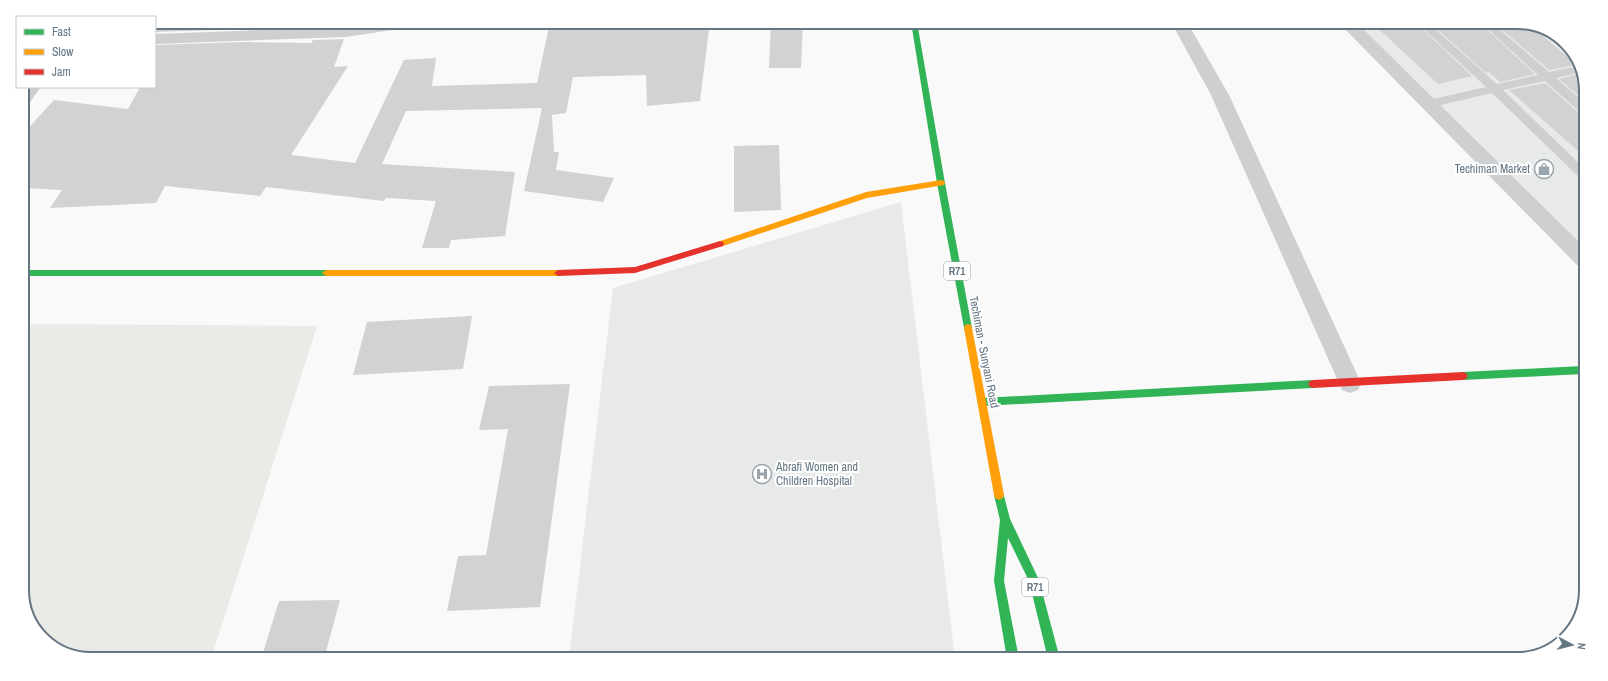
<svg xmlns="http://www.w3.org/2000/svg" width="1608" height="681" viewBox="0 0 1608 681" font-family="'Archivo Narrow',sans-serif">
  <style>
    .built { fill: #e8e9e9 }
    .green { fill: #e8ebe6 }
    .building { fill: #d0d2d3 }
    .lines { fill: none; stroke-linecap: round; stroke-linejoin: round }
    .lane { fill: #cecfd0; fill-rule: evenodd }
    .street { fill: #cecfd0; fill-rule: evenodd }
    .fast { fill: #30b455; fill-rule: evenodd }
    .slow { fill: #ff9f0a; fill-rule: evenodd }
    .jam { fill: #e5322d; fill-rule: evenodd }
    .labels { text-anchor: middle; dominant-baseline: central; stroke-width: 4; stroke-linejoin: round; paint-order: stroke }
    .shield { fill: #fff; stroke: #939fa8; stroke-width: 1 }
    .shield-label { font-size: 11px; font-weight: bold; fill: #657683 }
    .poi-label { font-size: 12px; fill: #657683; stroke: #fff; text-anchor: end }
    .street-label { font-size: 12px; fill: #657683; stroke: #fff }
    .rim { fill: none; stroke: #657683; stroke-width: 2 }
  </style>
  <rect width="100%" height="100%" fill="#f9f9f9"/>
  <path class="built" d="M 1354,22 L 1517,22 L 1543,27 L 1574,53 L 1586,87 L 1584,251 Z
    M 901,202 L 955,659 L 569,659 L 613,288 Z"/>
  <path class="green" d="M 32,324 L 317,326 L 211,659 L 91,659 L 65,654 L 36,632 L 22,594 L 22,343 Z"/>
  <path class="building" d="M 155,22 L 250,22 L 248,29 L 155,32 Z
    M 319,22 L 350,22 L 349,25 L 346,26 L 317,27 Z
    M 550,22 L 710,22 L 700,101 L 647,106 L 646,75 L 573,77 L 566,113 L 552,115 L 554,152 L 559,152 L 556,170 L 614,178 L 603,202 L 524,191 L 542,108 L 406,111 L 382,164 L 515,172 L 505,236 L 451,240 L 449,248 L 422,248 L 436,201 L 386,198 L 384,201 L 266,187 L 260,196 L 165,186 L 156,203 L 50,208 L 62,190 L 22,188 L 22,135 L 54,100 L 128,109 L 140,87 L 155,87 L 155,45 L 244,42 L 311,43 L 313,40 L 344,39 L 334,67 L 348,66 L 291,155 L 355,163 L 404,60 L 436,58 L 432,86 L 537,83 Z
    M 771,22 L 803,22 L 801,68 L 769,68 Z
    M 1371,22 L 1415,22 L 1472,76 L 1438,84 Z
    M 1429,22 L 1479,22 L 1535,74 L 1500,82 L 1489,72 L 1486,73 Z
    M 1493,22 L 1517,22 L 1530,25 L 1577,65 L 1549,70 Z
    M 1581,73 L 1586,87 L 1586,102 L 1559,79 Z
    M 1545,83 L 1581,115 L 1586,116 L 1585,157 L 1509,90 Z
    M 779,145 L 781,210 L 734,212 L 734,146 Z
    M 472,316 L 463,369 L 353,375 L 367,322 Z
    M 570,384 L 540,607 L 447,611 L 458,556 L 486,555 L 508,429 L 479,430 L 489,386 Z
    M 340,600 L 324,659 L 261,659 L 279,601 Z"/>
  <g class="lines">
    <path class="lane" d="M 1416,22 L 1427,22 L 1497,84 L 1538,75 L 1480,22 L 1491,22 L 1549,72 L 1579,66 L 1581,72 L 1556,78 L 1586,104 L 1586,115 L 1582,114 L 1545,81 L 1503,90 L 1585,169 L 1585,180 L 1581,179 L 1492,93 L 1428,108 L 1424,107 L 1422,104 L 1424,101 L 1486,87 Z"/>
    <path class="street" d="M 377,22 L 420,22 L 418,26 L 412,27 L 346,37 L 155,44 L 155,34 L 346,27 Z
      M 1171,22 L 1187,22 L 1229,95 L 1361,383 L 1358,390 L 1350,393 L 1342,390 L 1211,95 Z
      M 1338,22 L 1356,22 L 1584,247 L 1584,267 L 1577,265 Z
      M 23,87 L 41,87 L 28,105 L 22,107 Z"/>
    <path class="fast" d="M 911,22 L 917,22 L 945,183 L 972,328 L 971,331 L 965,331 L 964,328 L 937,183 Z
      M 22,270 L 326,270 L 330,273 L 326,276 L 22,276 Z
      M 1583,366 L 1583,374 L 1463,380 L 1460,379 L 1458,376 L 1460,373 L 1463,372 Z
      M 1313,380 L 1316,381 L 1318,384 L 1316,387 L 1313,388 L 982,406 L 979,405 L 977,402 L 979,399 L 982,398 Z
      M 999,490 L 1003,492 L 1010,519 L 1039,580 L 1060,659 L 1048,659 L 1029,581 L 1008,538 L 1004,581 L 1019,659 L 1007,659 L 994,581 L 1000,520 L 994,495 L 995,492 Z"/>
    <path class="slow" d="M 941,180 L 944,181 L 945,183 L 944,185 L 867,198 L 720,247 L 716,244 L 717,242 L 866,192 Z
      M 326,270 L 558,270 L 562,273 L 558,276 L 326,276 L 322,273 Z
      M 968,324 L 971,325 L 972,328 L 1004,495 L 1003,498 L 999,500 L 995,498 L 994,495 L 964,328 L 965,325 Z"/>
    <path class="jam" d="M 720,241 L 723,242 L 724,244 L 723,246 L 635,273 L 558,276 L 554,273 L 558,270 L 635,267 Z
      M 1463,372 L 1466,373 L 1468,376 L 1466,379 L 1463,380 L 1313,388 L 1310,387 L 1308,384 L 1310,381 L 1313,380 Z"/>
  </g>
  <defs>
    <symbol id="shop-ring" viewBox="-11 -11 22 22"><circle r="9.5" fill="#fff" stroke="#99a4ac" stroke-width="1.5"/><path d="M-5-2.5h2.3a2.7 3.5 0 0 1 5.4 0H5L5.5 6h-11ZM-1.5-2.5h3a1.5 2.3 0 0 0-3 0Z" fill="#99a4ac"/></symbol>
    <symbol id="hospital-ring" viewBox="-11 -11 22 22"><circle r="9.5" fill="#fff" stroke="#99a4ac" stroke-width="1.5"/><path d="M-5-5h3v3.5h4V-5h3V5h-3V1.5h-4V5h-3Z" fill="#99a4ac"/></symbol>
  </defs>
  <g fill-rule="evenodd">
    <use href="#shop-ring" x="1533" y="158" width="22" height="22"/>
    <use href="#hospital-ring" x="751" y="463" width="22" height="22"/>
  </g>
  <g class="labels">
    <g class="shield">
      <rect x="944" y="262" width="26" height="18" rx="3"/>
      <rect x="1022" y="578" width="26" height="18" rx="3"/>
    </g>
    <g class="shield-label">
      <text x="957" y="271">R71</text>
      <text x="1035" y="587">R71</text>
    </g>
    <g class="poi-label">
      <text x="1530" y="169">Techiman Market</text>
      <text x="776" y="467" text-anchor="start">Abrafi Women and<tspan x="776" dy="14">Children Hospital</tspan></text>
    </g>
    <g class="street-label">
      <text transform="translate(984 352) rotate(79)">Techiman - Sunyani Road</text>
    </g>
  </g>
  <path d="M0 0H1608V681H0ZM91 29H1517A62 62 0 0 1 1579 91V590A62 62 0 0 1 1517 652H91A62 62 0 0 1 29 590V91A62 62 0 0 1 91 29Z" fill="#fff" fill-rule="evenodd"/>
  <path class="rim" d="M91 29H1517A62 62 0 0 1 1579 91V590A62 62 0 0 1 1517 652H91A62 62 0 0 1 29 590V91A62 62 0 0 1 91 29Z"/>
  <rect x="16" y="16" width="140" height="72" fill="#ffffff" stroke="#c1c8cd"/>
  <rect x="24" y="29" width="20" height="6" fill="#30b455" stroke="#c1c8cd"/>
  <text x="52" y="36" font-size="12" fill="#657683">Fast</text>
  <rect x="24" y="49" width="20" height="6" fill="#ff9f0a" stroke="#c1c8cd"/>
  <text x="52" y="56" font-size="12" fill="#657683">Slow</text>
  <rect x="24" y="69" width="20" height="6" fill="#e5322d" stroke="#c1c8cd"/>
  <text x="52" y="76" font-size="12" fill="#657683">Jam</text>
  <g transform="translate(1572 645) rotate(97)" stroke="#ffffff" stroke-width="3" paint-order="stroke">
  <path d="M0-3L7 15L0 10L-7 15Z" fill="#657683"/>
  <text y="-6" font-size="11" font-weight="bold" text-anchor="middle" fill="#657683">N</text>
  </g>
</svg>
